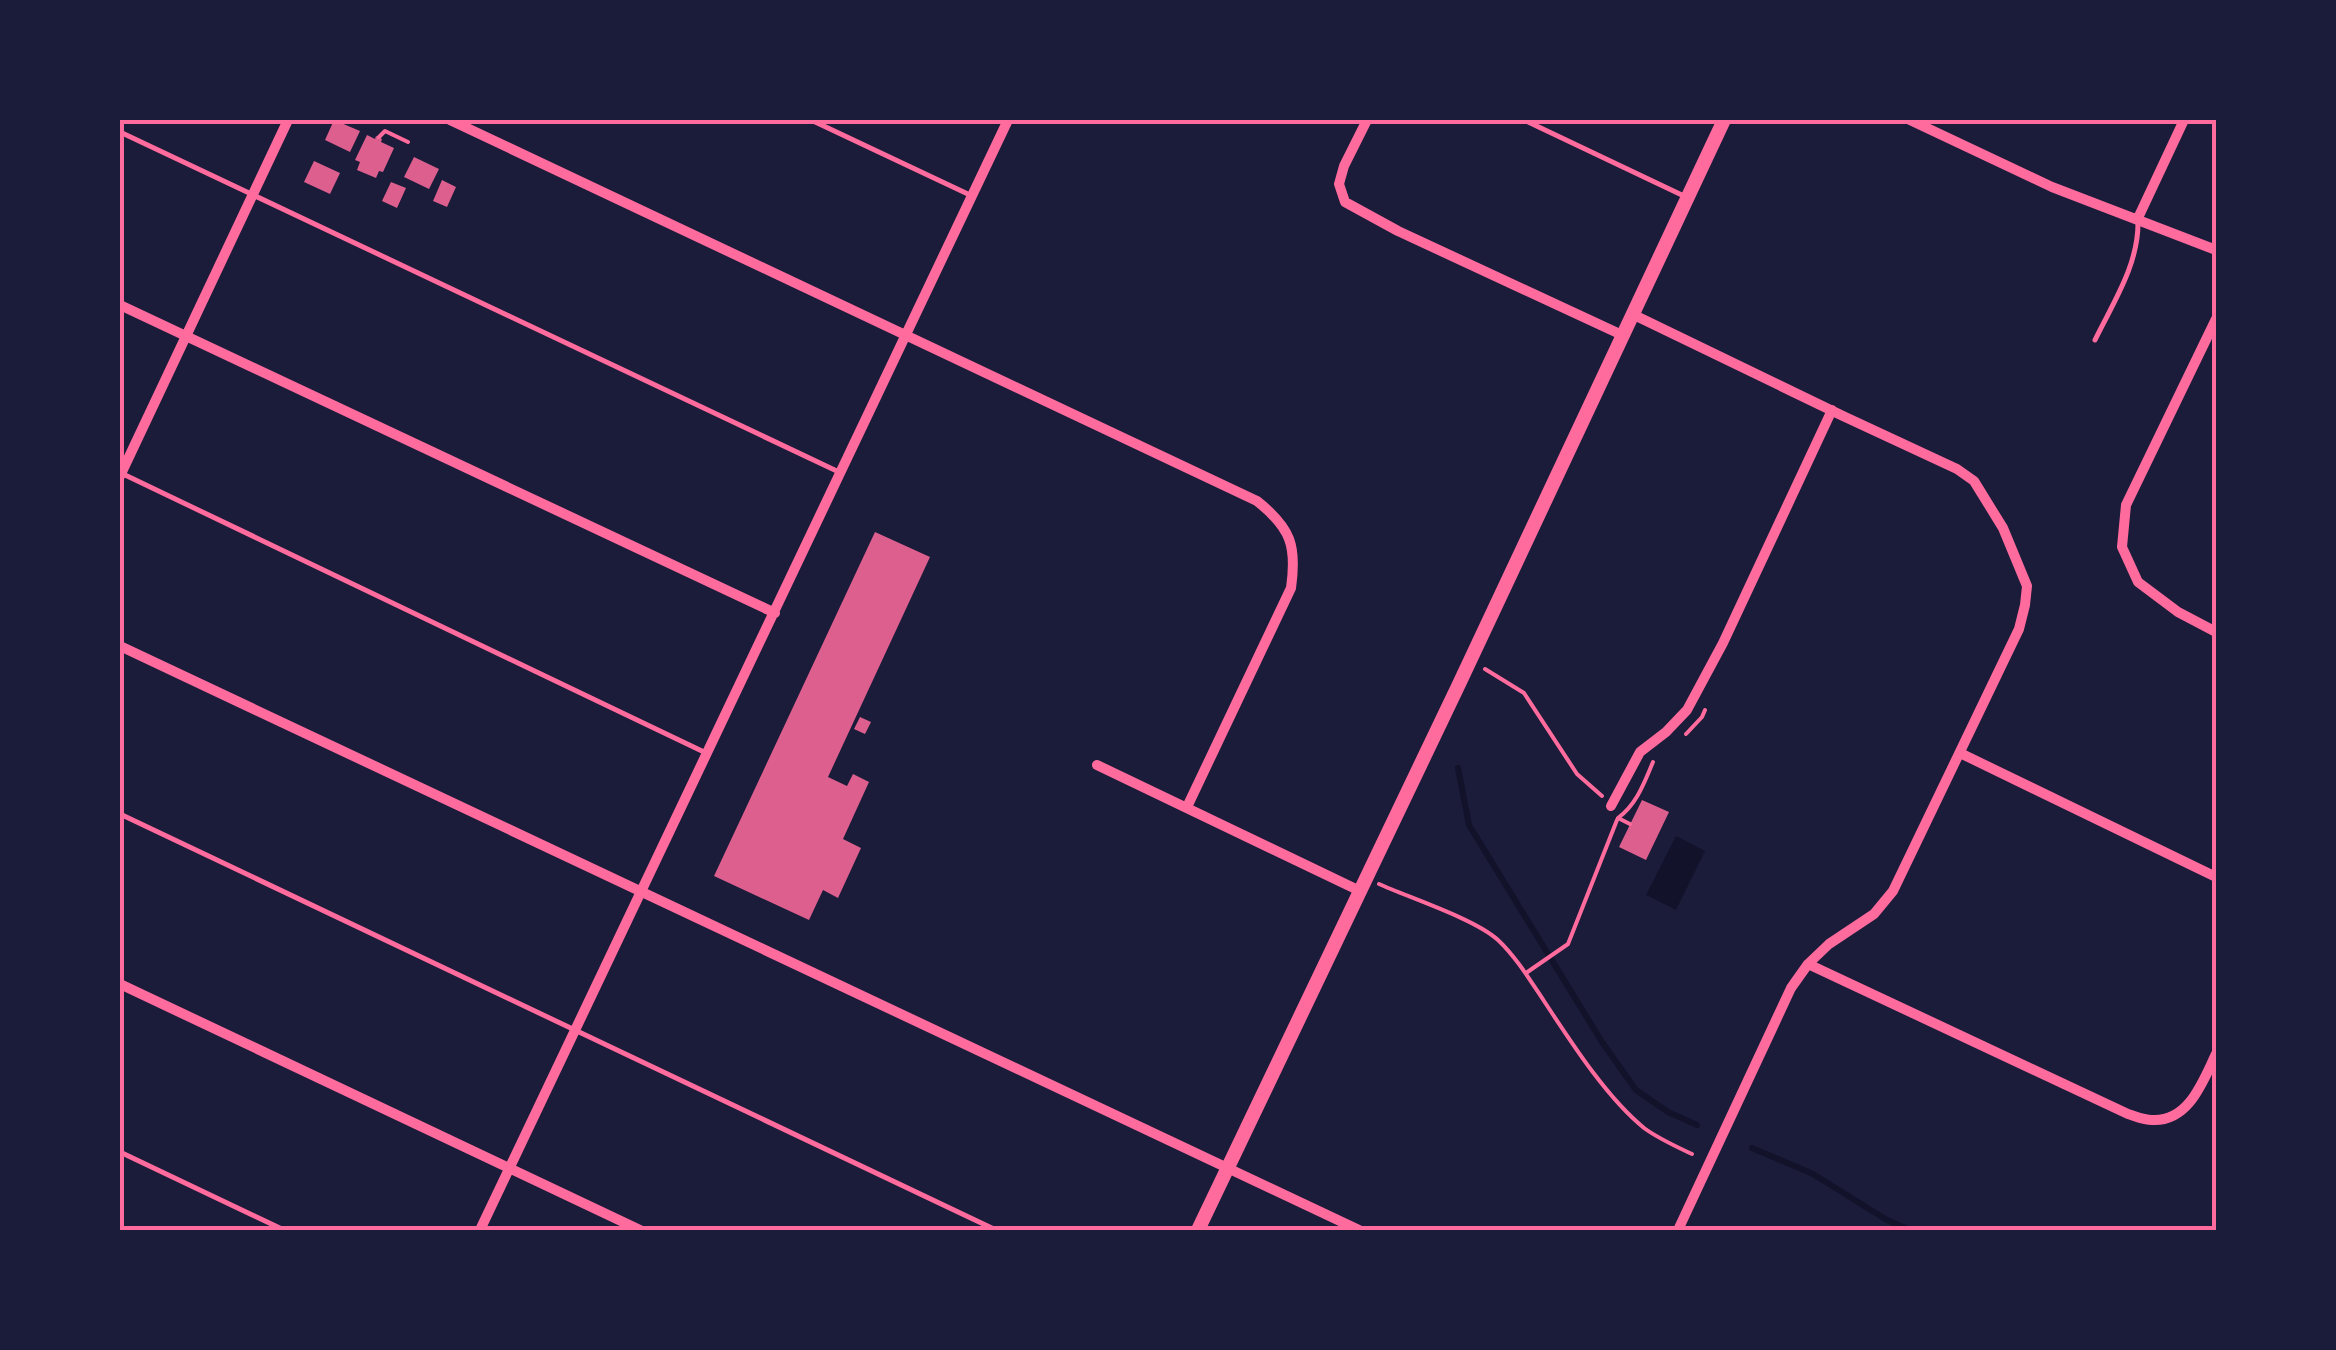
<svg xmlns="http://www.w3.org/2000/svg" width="2336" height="1350" viewBox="0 0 2336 1350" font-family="Jost,sans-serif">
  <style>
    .water { fill: #12122b }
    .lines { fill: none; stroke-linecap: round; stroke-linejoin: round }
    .stream { stroke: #12122b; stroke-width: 6 }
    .building { fill: #dd5f8e }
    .path { stroke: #ff6b9d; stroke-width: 4 }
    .service { stroke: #ff6b9d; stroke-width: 5 }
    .minor { stroke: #ff6b9d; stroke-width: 10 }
    .tertiary { stroke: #ff6b9d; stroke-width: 14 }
    .neatline { fill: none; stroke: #ff6b9d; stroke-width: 4 }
  </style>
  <rect width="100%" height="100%" fill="#1b1b3a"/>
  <path class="water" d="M 1676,836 L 1705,851 L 1676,910 L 1646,895 Z"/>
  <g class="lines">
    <path class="stream" d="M 1458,768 L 1469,825 L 1602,1042 L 1636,1090 L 1668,1112 L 1697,1125
      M 1752,1148 L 1813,1174 L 1887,1220 L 1910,1230"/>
  </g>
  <path class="building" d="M 334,120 L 360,131 L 350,152 L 325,140 Z
    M 367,135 L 375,139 L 376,136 L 382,139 L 381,142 L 394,148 L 383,172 L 379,171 L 376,178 L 357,170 L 360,162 L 355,160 Z
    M 414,157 L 439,169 L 429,189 L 404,177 Z
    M 314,161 L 340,173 L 330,194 L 304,182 Z
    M 442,180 L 456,187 L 447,207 L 433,201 Z
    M 391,182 L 406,188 L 397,208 L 382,201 Z
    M 875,532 L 930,557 L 828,777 L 847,786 L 853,774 L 869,782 L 843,839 L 861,848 L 838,898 L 823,890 L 809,920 L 714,876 Z
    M 860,717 L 871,722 L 865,734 L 854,729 Z
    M 1642,800 L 1669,812 L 1646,860 L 1619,847 Z"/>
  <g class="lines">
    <path class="path" d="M 347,122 L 348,120
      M 379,137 L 385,131 L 408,142
      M 1485,669 L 1524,693 L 1577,774 L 1602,796
      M 1686,734 L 1702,717 L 1705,710
      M 1630,824 L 1618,818 C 1637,804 1644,783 1653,762
      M 1379,884 C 1410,898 1475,919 1498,940 C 1516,957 1530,980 1544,1001 C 1571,1042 1606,1097 1644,1128 C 1659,1139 1675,1146 1692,1154
      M 1526,973 L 1568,944 L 1617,820"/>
    <path class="service" d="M 811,120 L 970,195
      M 1524,120 L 1684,196
      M 120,132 L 841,473
      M 2095,340 C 2113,303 2139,264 2138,221
      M 123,474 L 704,752
      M 120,814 L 996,1230
      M 120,1152 L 284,1230"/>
    <path class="minor" d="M 450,120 L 1257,501 C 1291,528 1297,546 1291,588 L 1187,807
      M 1367,120 L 1344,166 L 1339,184 L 1345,202 L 1398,231 L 1622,335
      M 1910,120 L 2052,187 L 2216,250
      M 2138,218 L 2184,120
      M 120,305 L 775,613
      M 1632,314 L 1843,416 L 1957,469 L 1974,481 L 2003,528 L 2027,586 L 2025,605 L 2019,629 L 1893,891 L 1874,914 L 1829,944 L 1808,964 L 1791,988 L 1678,1230
      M 2216,319 L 2126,505 L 2122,547 L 2138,582 L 2178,612 L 2216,632
      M 120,476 L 288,120
      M 120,646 L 1359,1230
      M 1960,753 L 2216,877
      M 1097,765 L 1360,891
      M 1611,806 L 1640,752 L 1666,732 L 1687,710 L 1723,643 L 1832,410
      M 1808,964 L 2128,1114 C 2135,1116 2144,1120 2152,1120 C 2189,1122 2203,1081 2216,1054
      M 120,984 L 640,1230
      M 480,1230 L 1008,120"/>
    <path class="tertiary" d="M 1198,1230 L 1460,682 L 1724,120"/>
  </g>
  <rect width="2336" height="1350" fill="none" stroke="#1b1b3a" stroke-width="245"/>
  <rect x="122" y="122" width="2092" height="1106" class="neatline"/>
</svg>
